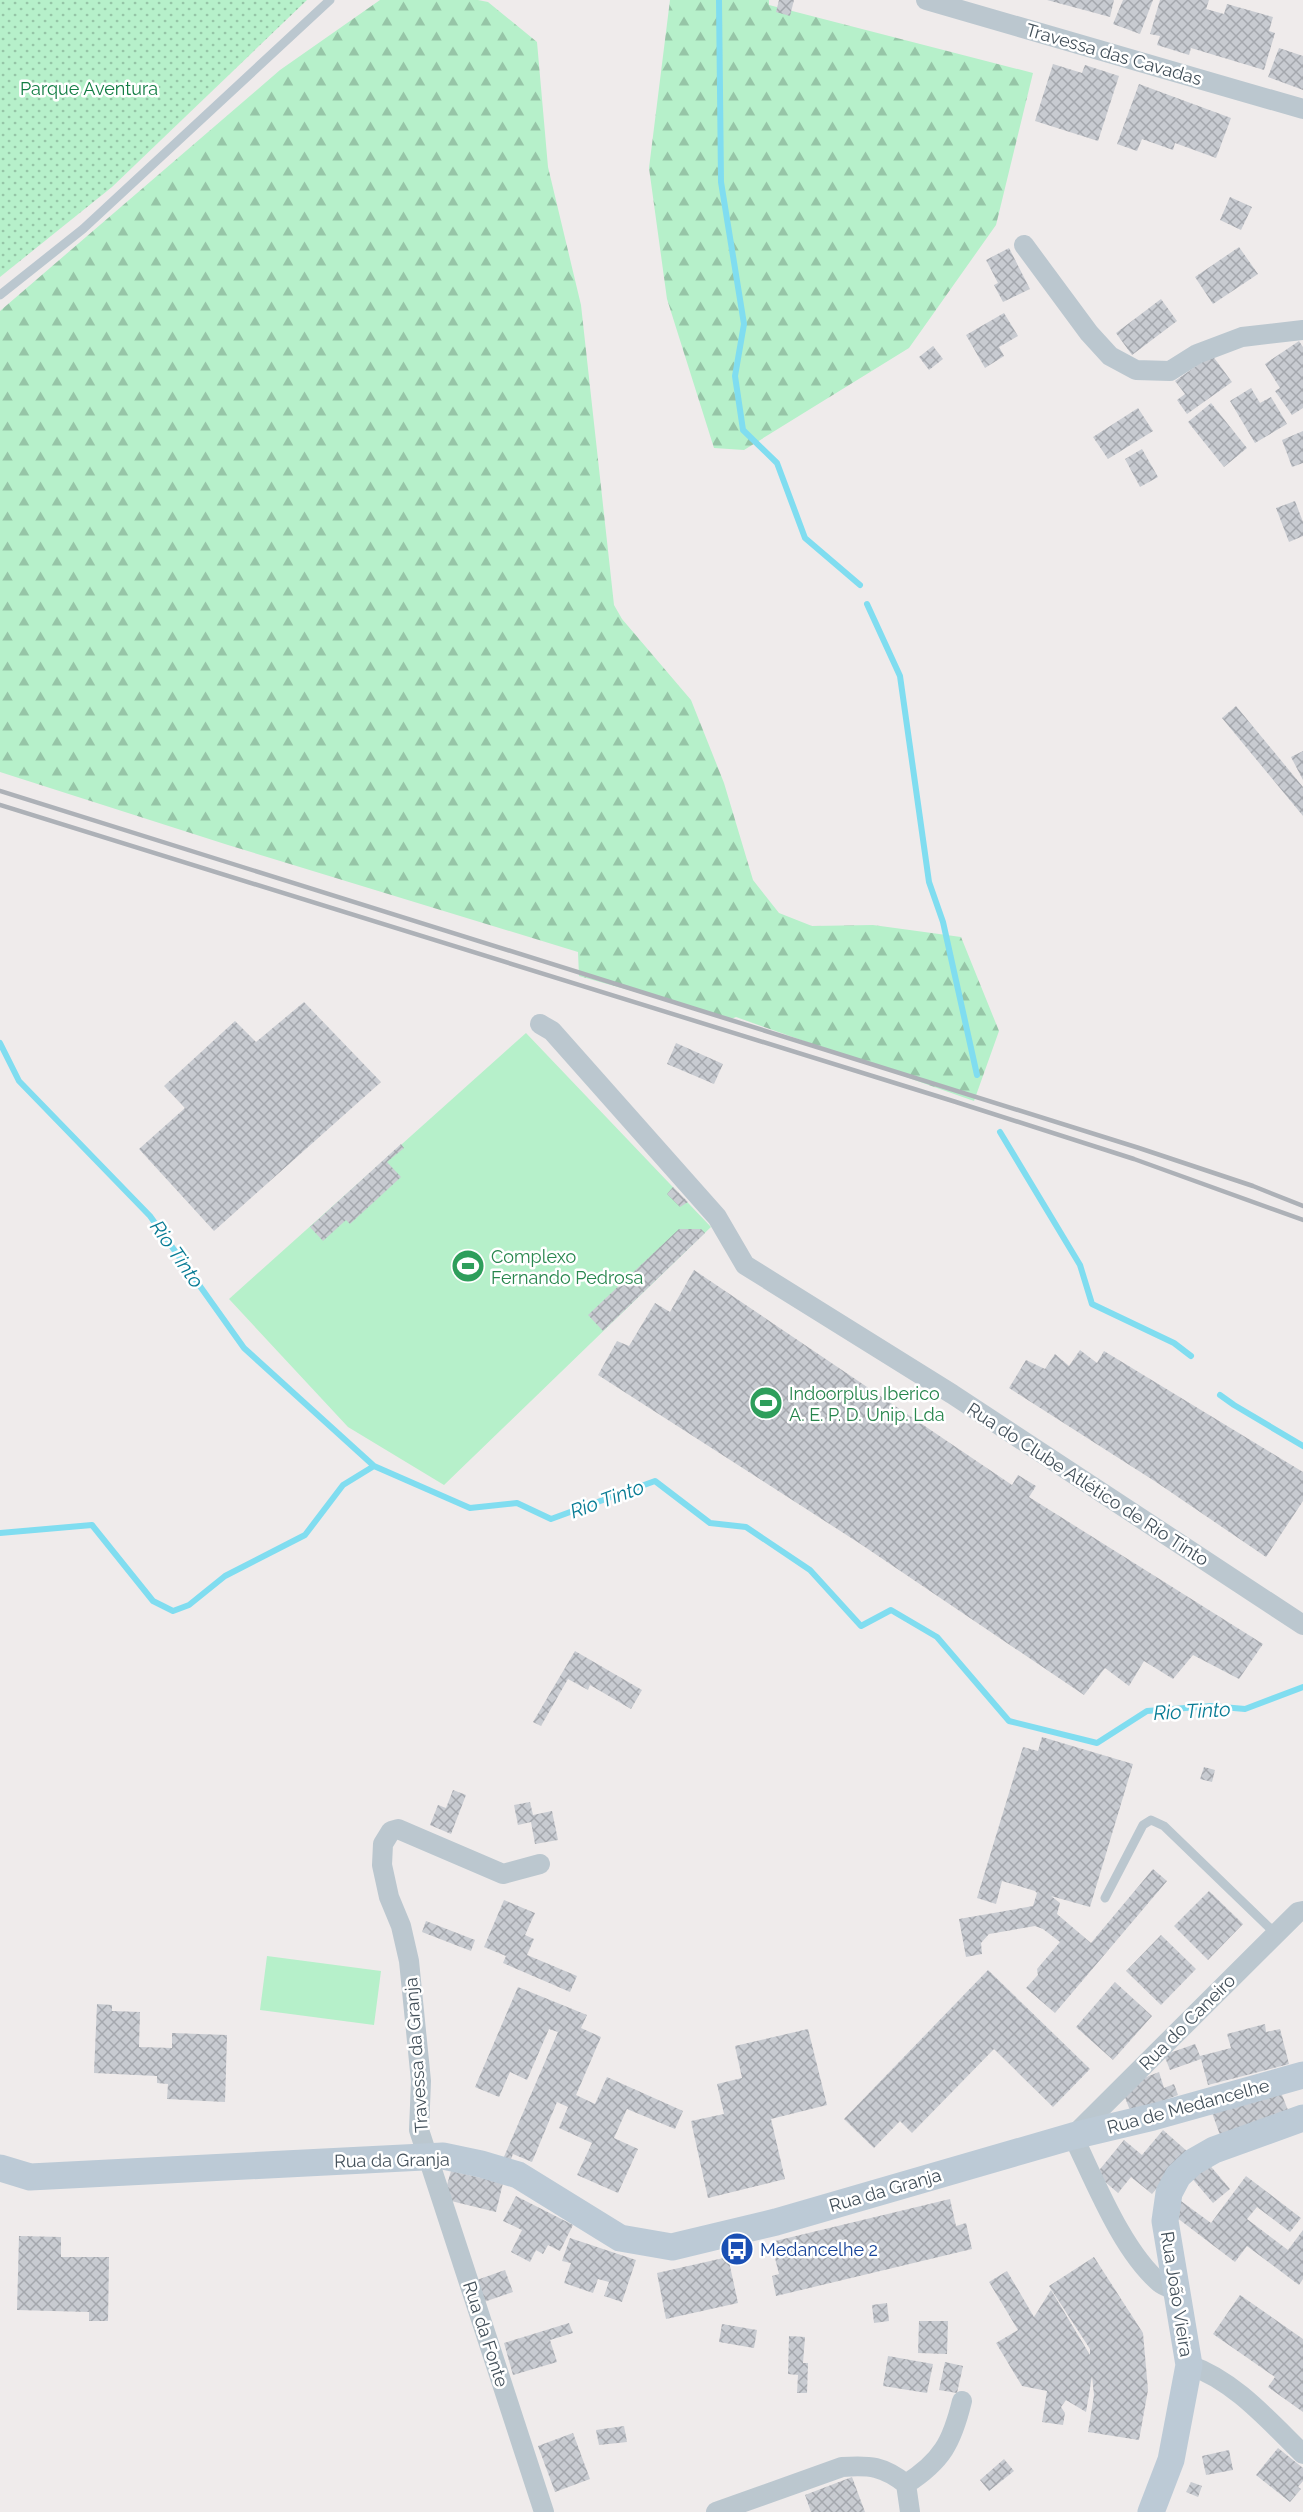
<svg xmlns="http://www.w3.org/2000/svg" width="1303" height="2512" viewBox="0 0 1303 2512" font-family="Raleway,sans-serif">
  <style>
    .grass { fill: #b6f0ca }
    .forest { fill: url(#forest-firs) }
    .park { fill: url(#park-dots) }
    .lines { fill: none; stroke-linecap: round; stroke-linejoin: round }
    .stream { stroke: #80ddf0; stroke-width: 6 }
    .building { fill: url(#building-cross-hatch) }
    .lane { stroke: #bbc7cf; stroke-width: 9 }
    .street { stroke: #bbc7cf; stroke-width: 20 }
    .secondary { stroke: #bccad6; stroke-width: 27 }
    .rail { stroke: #adb1b7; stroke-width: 4.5 }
    .labels { text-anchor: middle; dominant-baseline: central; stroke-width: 5; stroke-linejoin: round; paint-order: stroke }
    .street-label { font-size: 18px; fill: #43505a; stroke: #fff }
    .park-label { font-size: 18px; fill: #127d43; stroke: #fff }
    .leisure-label { font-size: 18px; fill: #27864d; stroke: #fff; text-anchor: start }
    .transit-label { font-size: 18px; fill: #164399; stroke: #fff; text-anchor: start }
    .water-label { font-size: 20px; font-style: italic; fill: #077b94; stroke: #fff }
  </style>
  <defs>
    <pattern id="forest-firs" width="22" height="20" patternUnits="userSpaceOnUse" patternTransform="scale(1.5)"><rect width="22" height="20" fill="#b6f0ca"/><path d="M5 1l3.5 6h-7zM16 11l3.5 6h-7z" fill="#96c5a7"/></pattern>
    <pattern id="park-dots" width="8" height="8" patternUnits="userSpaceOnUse" patternTransform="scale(1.5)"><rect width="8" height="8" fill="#b6f0ca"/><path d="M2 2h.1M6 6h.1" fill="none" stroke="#96c5a7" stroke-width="1.8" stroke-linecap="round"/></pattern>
    <pattern id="building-cross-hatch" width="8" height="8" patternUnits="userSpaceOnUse" patternTransform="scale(1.5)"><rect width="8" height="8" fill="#c8cbd1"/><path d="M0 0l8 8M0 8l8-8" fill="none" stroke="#a4a7ad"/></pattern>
  </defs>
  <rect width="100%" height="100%" fill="#efebeb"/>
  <path class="grass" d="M 526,1033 L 711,1227 L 444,1485 L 348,1427 L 229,1299 Z
    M 267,1956 L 381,1971 L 374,2025 L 260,2010 Z"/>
  <path class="forest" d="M 380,0 L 478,0 L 488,2 L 537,42 L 548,167 L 581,305 L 614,605 L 622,619 L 691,700 L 724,783 L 753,880 L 779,913 L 812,926 L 873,925 L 961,937 L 999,1031 L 974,1101 L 736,1017 L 731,1019 L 579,976 L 578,952 L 228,845 L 0,772 L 0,311 L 280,70 Z
    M 670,0 L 769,0 L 769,5 L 1033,73 L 996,225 L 909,348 L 744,450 L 714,448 L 667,299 L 649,168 Z"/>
  <path class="park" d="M 0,0 L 307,0 L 112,187 L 0,277 Z"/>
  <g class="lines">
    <path class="stream" d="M 719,0 L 721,182 L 744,324 L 735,376 L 743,430 L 777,463 L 805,538 L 860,585
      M 867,604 L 900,676 L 929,882 L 943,922 L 977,1075
      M 0,1043 L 19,1081 L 150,1216 L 244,1348 L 374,1466 L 470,1508 L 517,1503 L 551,1519 L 655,1481 L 710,1523 L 746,1527 L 810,1570 L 861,1626 L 891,1610 L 937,1637 L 1009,1721 L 1097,1743 L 1147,1711 L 1211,1706 L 1245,1709 L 1303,1687
      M 1000,1132 L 1080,1265 L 1092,1304 L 1174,1343 L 1191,1356
      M 1220,1395 L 1234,1405 L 1303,1446
      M 0,1533 L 92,1525 L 153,1601 L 173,1611 L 189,1605 L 225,1576 L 305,1535 L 343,1485 L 374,1466"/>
  </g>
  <path class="building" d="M 779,0 L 794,0 L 790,16 L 776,12 Z
    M 1047,0 L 1114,0 L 1110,17 Z
    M 1123,0 L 1153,0 L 1140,34 L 1113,24 Z
    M 1160,0 L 1209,0 L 1206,9 L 1224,14 L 1227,4 L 1273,17 L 1269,31 L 1275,33 L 1264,70 L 1191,48 L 1189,55 L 1157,45 L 1160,36 L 1150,34 Z
    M 1279,48 L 1303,56 L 1303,90 L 1268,77 Z
    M 1053,64 L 1082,73 L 1085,65 L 1119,76 L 1098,141 L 1035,121 Z
    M 1139,84 L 1231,118 L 1216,158 L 1175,143 L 1173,150 L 1142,139 L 1137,151 L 1117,144 Z
    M 1230,197 L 1252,207 L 1241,230 L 1220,220 Z
    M 1239,247 L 1258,274 L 1213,304 L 1195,277 Z
    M 1009,248 L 1030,289 L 1003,302 L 994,285 L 998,283 L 986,260 Z
    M 1161,299 L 1177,321 L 1132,355 L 1116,333 Z
    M 1004,313 L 1018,336 L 999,347 L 1004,356 L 985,368 L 966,335 Z
    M 1299,341 L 1303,347 L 1303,408 L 1292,415 L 1275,391 L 1280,388 L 1265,364 Z
    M 933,346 L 943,359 L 929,370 L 919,357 Z
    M 1212,355 L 1232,382 L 1187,414 L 1177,400 L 1185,394 L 1175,381 Z
    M 1251,388 L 1260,403 L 1271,397 L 1287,424 L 1255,443 L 1230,401 Z
    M 1211,403 L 1247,448 L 1224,467 L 1188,422 Z
    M 1138,408 L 1153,431 L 1108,459 L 1093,437 Z
    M 1303,431 L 1303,463 L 1292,467 L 1282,440 Z
    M 1142,449 L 1158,477 L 1140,487 L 1125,459 Z
    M 1295,501 L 1303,522 L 1303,536 L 1289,542 L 1276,508 Z
    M 1236,706 L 1303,787 L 1303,816 L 1222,718 Z
    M 1303,751 L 1303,780 L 1291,757 Z
    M 304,1002 L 381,1082 L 214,1231 L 139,1149 L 185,1108 L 164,1086 L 235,1021 L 256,1042 Z
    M 676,1043 L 723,1064 L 714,1084 L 667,1064 Z
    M 401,1144 L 404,1148 L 387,1162 L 401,1177 L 350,1224 L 346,1220 L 323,1241 L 310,1227 Z
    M 673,1187 L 688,1202 L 680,1207 L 667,1194 Z
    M 679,1229 L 701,1229 L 705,1233 L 603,1331 L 588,1315 Z
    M 694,1270 L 1012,1485 L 1018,1475 L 1036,1486 L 1029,1497 L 1263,1644 L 1239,1679 L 1193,1655 L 1173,1679 L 1144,1661 L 1129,1686 L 1105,1668 L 1084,1695 L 859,1543 L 598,1375 L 617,1341 L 629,1346 L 655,1303 L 670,1312 Z
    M 1080,1350 L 1097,1363 L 1104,1351 L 1303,1472 L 1303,1501 L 1266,1557 L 1156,1482 L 1009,1388 L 1026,1360 L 1045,1369 L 1055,1354 L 1069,1366 Z
    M 575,1651 L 642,1690 L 631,1709 L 590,1685 L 588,1690 L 568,1679 L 541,1726 L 533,1722 Z
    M 1042,1737 L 1133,1764 L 1090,1907 L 1051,1896 L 1060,1903 L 1057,1914 L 1091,1943 L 1153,1869 L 1167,1881 L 1055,2013 L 1026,1988 L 1038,1975 L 1037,1969 L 1060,1942 L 1043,1929 L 1035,1926 L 989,1934 L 981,1943 L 982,1954 L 966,1957 L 959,1919 L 1033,1906 L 1037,1893 L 1035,1891 L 1002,1881 L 996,1904 L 977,1898 L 1023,1747 L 1038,1751 Z
    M 1204,1767 L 1215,1770 L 1212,1782 L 1200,1779 Z
    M 453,1790 L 466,1795 L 451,1834 L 430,1825 L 438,1805 L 446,1808 Z
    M 530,1802 L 533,1815 L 552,1811 L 558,1840 L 535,1844 L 531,1822 L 518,1825 L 514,1805 Z
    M 1209,1891 L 1243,1924 L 1208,1960 L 1174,1926 Z
    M 504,1900 L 535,1913 L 525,1935 L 534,1939 L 527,1955 L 577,1976 L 570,1992 L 503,1963 L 506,1956 L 484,1947 Z
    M 426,1921 L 475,1940 L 471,1951 L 422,1932 Z
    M 1161,1935 L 1196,1969 L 1161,2005 L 1126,1971 Z
    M 988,1970 L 1090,2069 L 1053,2107 L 994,2049 L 912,2133 L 900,2121 L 874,2148 L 844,2119 Z
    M 1115,1982 L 1152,2016 L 1113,2060 L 1076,2027 Z
    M 518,1987 L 587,2015 L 581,2028 L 601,2037 L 576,2095 L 595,2104 L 607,2077 L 683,2111 L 675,2129 L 627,2109 L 614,2138 L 638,2149 L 618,2193 L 577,2175 L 592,2143 L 559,2128 L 568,2107 L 557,2102 L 532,2162 L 513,2154 L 510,2162 L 503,2159 L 558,2032 L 549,2029 L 527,2080 L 510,2072 L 499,2097 L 475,2087 Z
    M 97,2004 L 112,2005 L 112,2011 L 140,2012 L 139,2047 L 172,2048 L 172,2033 L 227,2035 L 225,2102 L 167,2099 L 168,2084 L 157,2083 L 157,2076 L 94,2073 Z
    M 1265,2024 L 1266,2032 L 1280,2029 L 1289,2064 L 1208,2085 L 1201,2059 L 1170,2070 L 1164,2055 L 1195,2044 L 1200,2056 L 1231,2048 L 1227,2034 Z
    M 808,2029 L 827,2105 L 771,2119 L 785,2179 L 708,2198 L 691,2121 L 724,2114 L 717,2084 L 742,2078 L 735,2046 Z
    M 1159,2072 L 1164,2088 L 1174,2084 L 1178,2095 L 1131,2113 L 1121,2087 Z
    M 1278,2085 L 1288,2110 L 1220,2135 L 1211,2110 Z
    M 1163,2130 L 1188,2152 L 1152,2194 L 1131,2177 L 1118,2193 L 1096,2174 L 1124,2140 L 1142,2155 Z
    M 1207,2162 L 1230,2189 L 1213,2203 L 1190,2176 Z
    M 451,2171 L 503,2183 L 496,2212 L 443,2199 Z
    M 1246,2176 L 1301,2218 L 1290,2232 L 1257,2207 L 1247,2219 L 1288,2250 L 1303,2230 L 1303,2279 L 1299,2285 L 1247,2246 L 1235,2262 L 1172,2214 L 1181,2201 L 1211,2223 Z
    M 516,2196 L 573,2225 L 560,2251 L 548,2245 L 543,2254 L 536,2250 L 530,2262 L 511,2252 L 522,2230 L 503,2221 Z
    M 950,2199 L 956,2226 L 966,2223 L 972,2249 L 776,2296 L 772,2276 L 779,2274 L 771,2242 Z
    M 19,2236 L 61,2237 L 61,2257 L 109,2257 L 108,2321 L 89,2321 L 89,2312 L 17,2310 Z
    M 570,2238 L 636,2260 L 622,2302 L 604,2296 L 609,2282 L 598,2279 L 593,2293 L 564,2283 L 571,2263 L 562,2261 Z
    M 728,2257 L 738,2303 L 666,2319 L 657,2273 Z
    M 1094,2257 L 1143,2333 L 1148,2390 L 1139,2440 L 1088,2432 L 1094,2395 L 1092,2376 L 1086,2412 L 1066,2400 L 1061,2407 L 1065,2413 L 1063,2425 L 1042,2422 L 1047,2391 L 1022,2386 L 996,2343 L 1018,2330 L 989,2282 L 1007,2271 L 1034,2317 L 1051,2290 L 1090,2355 L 1090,2349 L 1049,2286 Z
    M 505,2270 L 513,2292 L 481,2303 L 474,2281 Z
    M 1240,2295 L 1303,2339 L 1303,2412 L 1268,2387 L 1275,2377 L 1213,2334 Z
    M 887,2303 L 889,2321 L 874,2323 L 872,2305 Z
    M 919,2321 L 948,2321 L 947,2354 L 918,2353 Z
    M 569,2323 L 573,2333 L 550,2340 L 557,2362 L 513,2375 L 504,2343 Z
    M 722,2324 L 757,2330 L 754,2348 L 719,2342 Z
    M 789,2336 L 805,2337 L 803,2363 L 808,2363 L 807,2393 L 797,2393 L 798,2375 L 788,2374 Z
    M 888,2356 L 933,2364 L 927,2393 L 883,2386 Z
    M 945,2362 L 963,2366 L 957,2393 L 939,2390 Z
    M 624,2426 L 627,2442 L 599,2445 L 596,2430 Z
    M 573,2433 L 590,2479 L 555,2492 L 538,2446 Z
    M 1278,2448 L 1303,2468 L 1303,2481 L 1298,2487 L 1301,2489 L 1290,2502 L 1256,2475 Z
    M 1229,2450 L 1233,2470 L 1206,2475 L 1202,2456 Z
    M 1004,2459 L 1014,2471 L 989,2491 L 980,2480 Z
    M 852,2477 L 865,2512 L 811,2512 L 805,2495 Z
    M 1191,2482 L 1202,2486 L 1198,2497 L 1186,2492 Z"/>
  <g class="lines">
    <path class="lane" d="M 0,295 L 83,229 L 330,0
      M 1105,1898 L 1143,1825 L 1151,1820 L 1164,1826 L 1276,1934"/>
    <path class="street" d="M 926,0 L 1303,109
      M 1024,245 L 1089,333 L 1110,356 L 1136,370 L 1170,371 L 1197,354 L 1242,337 L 1303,330
      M 540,1024 L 552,1031 L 717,1217 L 745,1265 L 952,1394 L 1303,1625
      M 540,1864 L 503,1874 L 398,1829 L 391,1831 L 383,1844 L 382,1865 L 389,1897 L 401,1926 L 409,1961 L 421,2081 L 419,2130 L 544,2512
      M 1177,2290 C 1171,2288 1164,2287 1160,2283 C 1122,2251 1095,2181 1073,2136 L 1298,1912 L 1303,1911
      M 1189,2365 C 1234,2380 1270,2422 1303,2454
      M 906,2484 C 942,2461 952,2442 962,2401
      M 716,2512 L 842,2467 C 870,2465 883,2466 906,2484 L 910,2512"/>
    <path class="secondary" d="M 0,2168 L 30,2177 L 443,2156 L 481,2164 L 518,2175 L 620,2238 L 672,2247 L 776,2222 L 1073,2136 L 1153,2117 L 1303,2075
      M 1151,2512 L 1171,2460 L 1189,2365 L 1165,2221 L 1169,2193 L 1178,2176 L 1193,2162 L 1214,2150 L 1303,2118"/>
    <path class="rail" d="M 0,791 L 1139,1148 L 1253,1186 L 1303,1206
      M 0,805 L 956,1102 L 1134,1159 L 1303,1220"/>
  </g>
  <defs>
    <symbol id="stadium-disc" viewBox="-11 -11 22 22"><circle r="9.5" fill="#2e9e5b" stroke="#fff"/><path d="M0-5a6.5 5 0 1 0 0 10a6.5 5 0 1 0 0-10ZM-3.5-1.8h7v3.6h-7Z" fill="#fff"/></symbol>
    <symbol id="bus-disc" viewBox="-11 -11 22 22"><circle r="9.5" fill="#1a4fb4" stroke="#fff"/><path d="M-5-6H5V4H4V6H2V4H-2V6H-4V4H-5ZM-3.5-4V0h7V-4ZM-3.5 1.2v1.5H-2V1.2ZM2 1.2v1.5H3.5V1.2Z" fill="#fff"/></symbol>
  </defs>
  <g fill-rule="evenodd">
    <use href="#stadium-disc" x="449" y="1247" width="38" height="38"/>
    <use href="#stadium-disc" x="747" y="1384" width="38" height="38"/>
    <use href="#bus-disc" x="718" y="2230" width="38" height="38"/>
  </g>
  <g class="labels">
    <g class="street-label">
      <text transform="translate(1114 54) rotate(16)">Travessa das Cavadas</text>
      <text transform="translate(1088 1484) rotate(33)">Rua do Clube Atlético de Rio Tinto</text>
      <text transform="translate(1187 2022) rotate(-45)">Rua do Caneiro</text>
      <text transform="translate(416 2055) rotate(-94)">Travessa da Granja</text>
      <text transform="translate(1188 2106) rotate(-15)">Rua de Medancelhe</text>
      <text transform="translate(392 2160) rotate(-1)">Rua da Granja</text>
      <text transform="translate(885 2190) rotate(-16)">Rua da Granja</text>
      <text transform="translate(1177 2294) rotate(81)">Rua João Vieira</text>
      <text transform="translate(486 2334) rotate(72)">Rua da Fonte</text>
    </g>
    <g class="park-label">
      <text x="89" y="88">Parque Aventura</text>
    </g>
    <g class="leisure-label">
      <text x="491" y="1256">Complexo<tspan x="491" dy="21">Fernando Pedrosa</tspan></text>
      <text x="789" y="1393">Indoorplus Iberico<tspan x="789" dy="21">A. E. P. D. Unip. Lda</tspan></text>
    </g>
    <g class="transit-label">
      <text x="760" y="2249">Medancelhe 2</text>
    </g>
    <g class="water-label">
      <text transform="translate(177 1254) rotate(55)">Rio Tinto</text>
      <text transform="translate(607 1499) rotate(-20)">Rio Tinto</text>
      <text transform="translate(1192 1711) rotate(-3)">Rio Tinto</text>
    </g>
  </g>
</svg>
